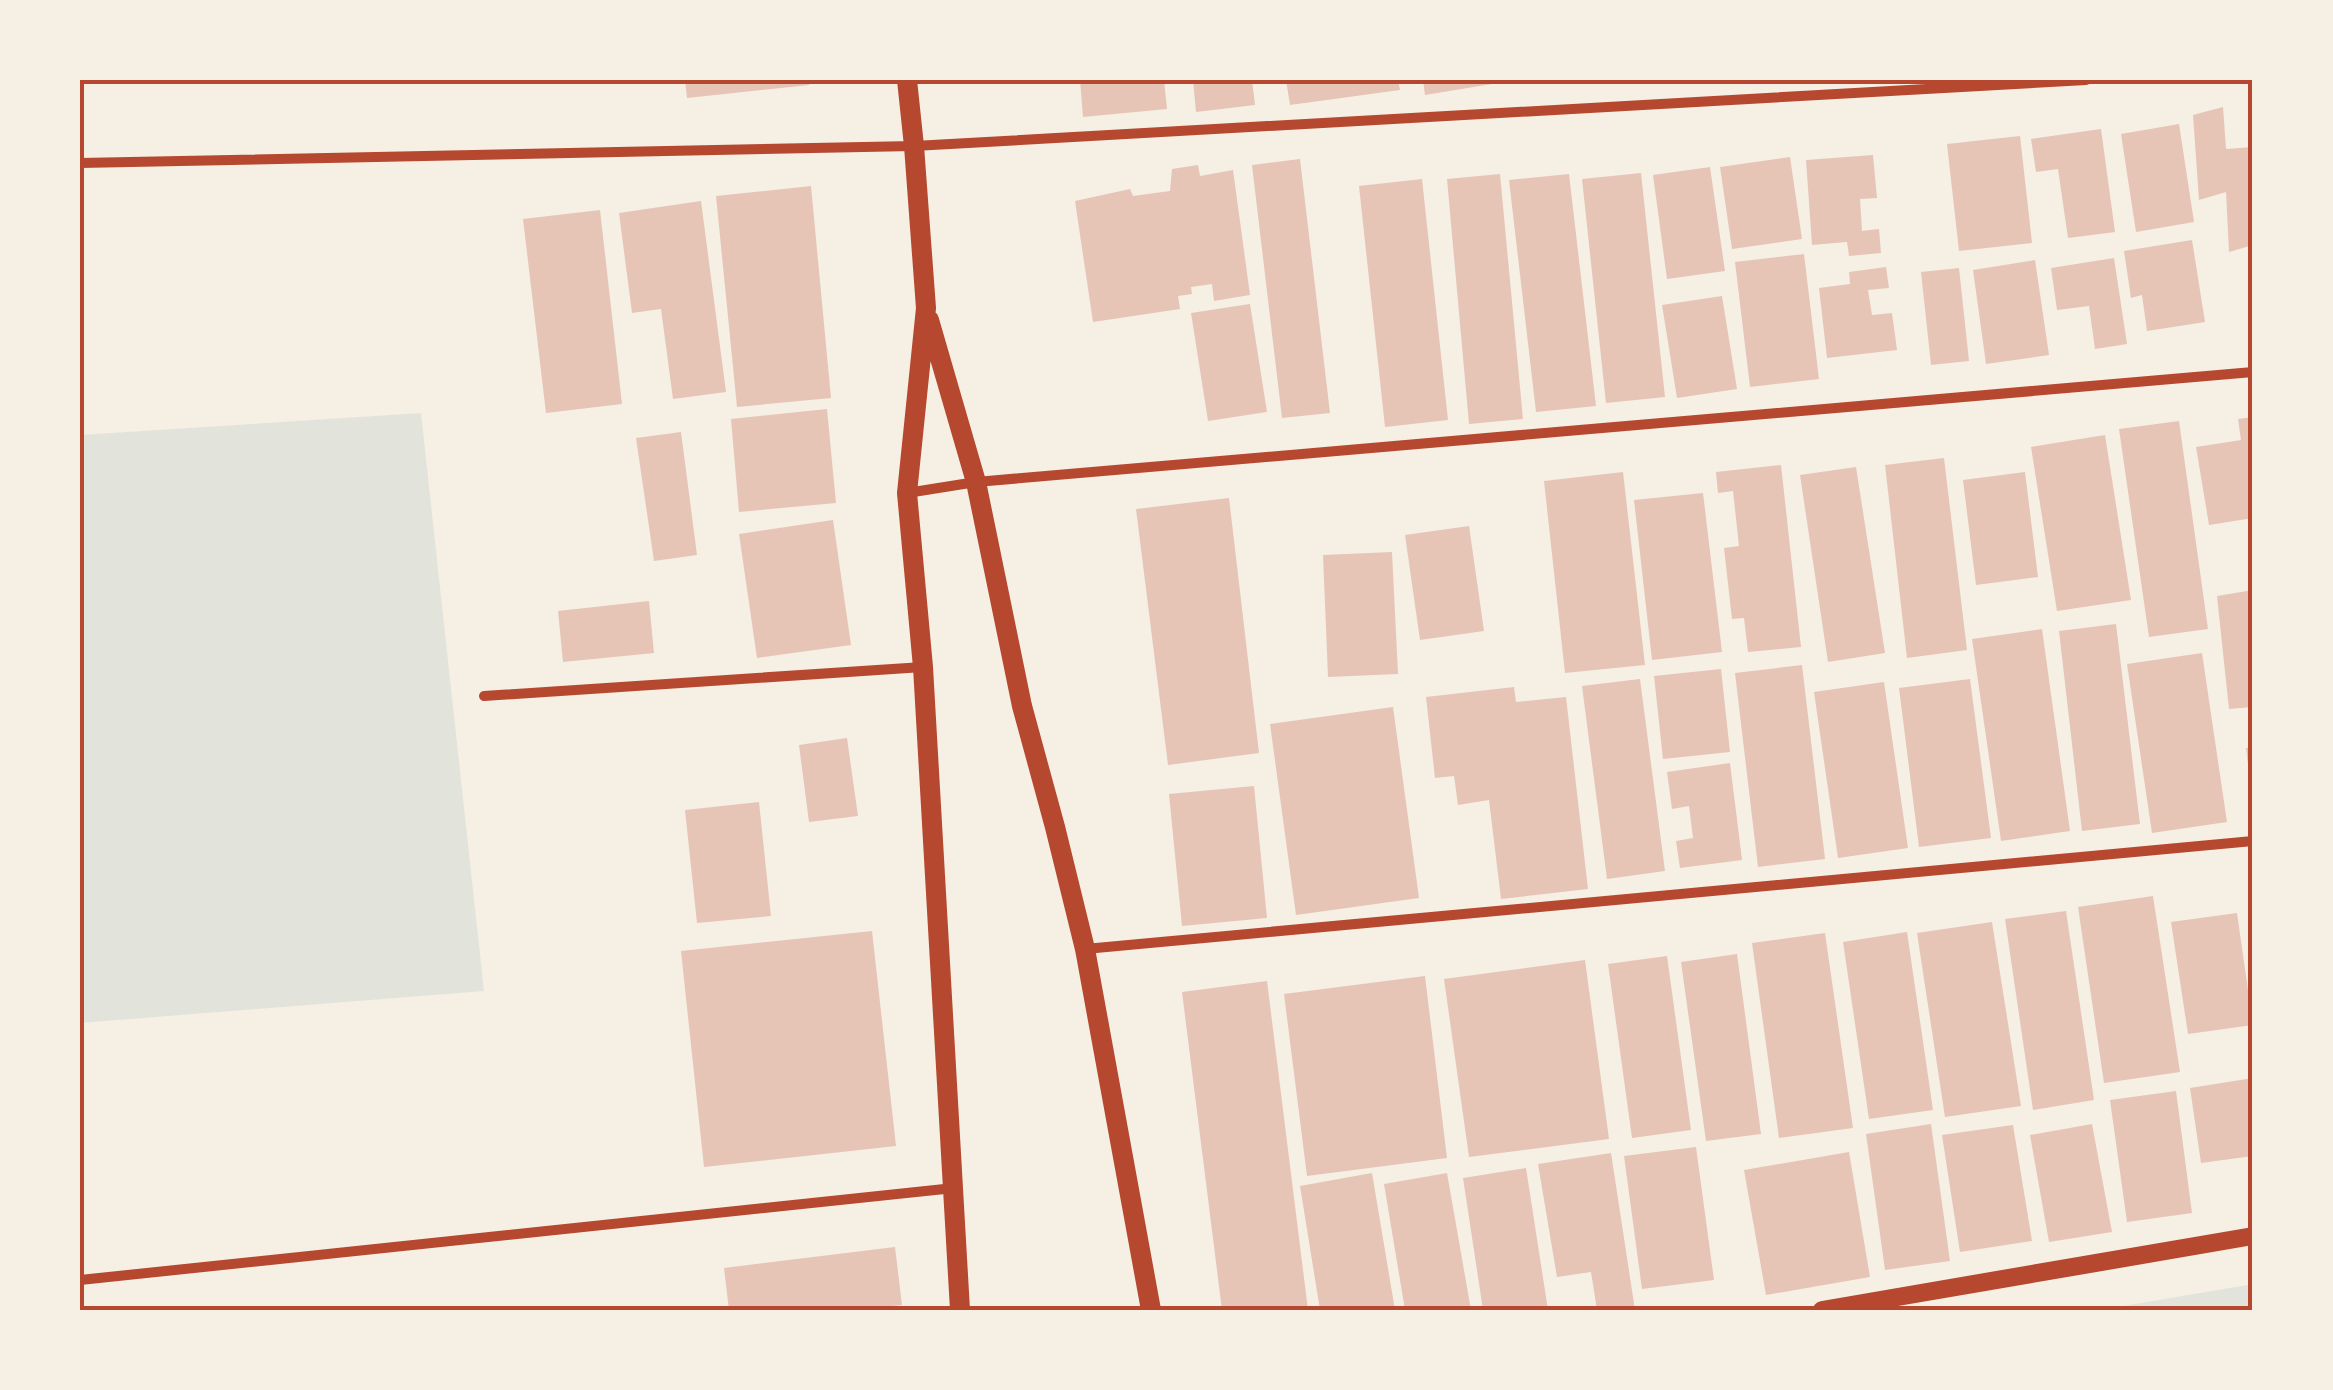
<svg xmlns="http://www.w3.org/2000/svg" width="2333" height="1390" viewBox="0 0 2333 1390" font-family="'Alegreya Sans',sans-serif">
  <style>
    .green { fill: #e2e4dc }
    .building { fill: #e6c5b7 }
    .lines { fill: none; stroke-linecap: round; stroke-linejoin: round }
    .minor { stroke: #b5482f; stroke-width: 10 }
    .tertiary { stroke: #b5482f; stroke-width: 18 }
    .secondary { stroke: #b5482f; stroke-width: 20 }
    .neatline { fill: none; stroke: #b5482f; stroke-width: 4 }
  </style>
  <rect width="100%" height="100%" fill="#f6efe4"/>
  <path class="green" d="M 421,413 L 484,991 L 80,1023 L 80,435 Z
    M 2253,1284 L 2253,1310 L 2100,1310 Z"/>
  <path class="building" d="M 685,80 L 809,80 L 809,85 L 687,98 Z
    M 1080,80 L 1164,80 L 1167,109 L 1083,117 Z
    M 1193,80 L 1252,80 L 1255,105 L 1196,112 Z
    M 1286,80 L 1398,80 L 1400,90 L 1290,105 Z
    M 1423,80 L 1504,80 L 1504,82 L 1425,95 Z
    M 2223,107 L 2226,149 L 2253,147 L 2253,245 L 2229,252 L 2226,192 L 2199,200 L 2193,115 Z
    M 2179,124 L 2194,222 L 2136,232 L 2121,134 Z
    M 2101,129 L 2115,232 L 2068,238 L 2058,169 L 2036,172 L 2031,139 Z
    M 2020,136 L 2032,243 L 1959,251 L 1947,144 Z
    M 1873,155 L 1877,198 L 1860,199 L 1862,231 L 1879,229 L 1881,253 L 1849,256 L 1847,242 L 1812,245 L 1806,160 Z
    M 1790,157 L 1802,239 L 1732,249 L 1720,167 Z
    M 1300,159 L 1330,413 L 1282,418 L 1252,165 Z
    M 1198,165 L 1200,176 L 1233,170 L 1250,295 L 1214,301 L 1212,284 L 1191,287 L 1192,294 L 1178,296 L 1180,309 L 1093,322 L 1075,201 L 1130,189 L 1133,196 L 1170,191 L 1172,169 Z
    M 1710,167 L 1725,271 L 1667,279 L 1653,175 Z
    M 1641,173 L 1665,397 L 1606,403 L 1582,179 Z
    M 1500,174 L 1523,419 L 1469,424 L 1447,179 Z
    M 1569,174 L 1596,406 L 1536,412 L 1509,180 Z
    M 1422,179 L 1448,420 L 1385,427 L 1359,186 Z
    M 811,186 L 831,398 L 737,407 L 716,196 Z
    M 701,201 L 726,392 L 673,399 L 661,309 L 632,313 L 619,213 Z
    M 600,210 L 622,404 L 546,413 L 523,219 Z
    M 2192,240 L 2205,322 L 2147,331 L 2142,295 L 2131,298 L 2124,251 Z
    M 1804,254 L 1819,379 L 1750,387 L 1735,262 Z
    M 2114,258 L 2127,344 L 2095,349 L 2089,306 L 2057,310 L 2051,268 Z
    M 2035,260 L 2049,355 L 1986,364 L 1973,270 Z
    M 1886,267 L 1889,288 L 1868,290 L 1872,315 L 1892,313 L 1897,350 L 1827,358 L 1819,288 L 1850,284 L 1849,272 Z
    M 1959,268 L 1969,361 L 1931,365 L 1921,272 Z
    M 1722,296 L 1737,389 L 1677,398 L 1662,305 Z
    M 1250,304 L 1267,412 L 1208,421 L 1191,313 Z
    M 827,409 L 836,503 L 739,512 L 731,419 Z
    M 2253,417 L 2253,518 L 2209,525 L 2196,447 L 2241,440 L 2238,419 Z
    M 2179,421 L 2208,629 L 2149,637 L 2119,429 Z
    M 681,432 L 697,555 L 654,561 L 636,438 Z
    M 2105,435 L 2131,600 L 2057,611 L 2031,447 Z
    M 1944,458 L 1967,650 L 1907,658 L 1885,465 Z
    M 1781,465 L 1801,647 L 1748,652 L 1744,618 L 1732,619 L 1724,548 L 1739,546 L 1733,491 L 1718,493 L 1716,472 Z
    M 1856,467 L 1885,653 L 1828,662 L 1800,475 Z
    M 1623,472 L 1645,665 L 1565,673 L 1544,481 Z
    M 2025,472 L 2038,577 L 1976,585 L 1963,480 Z
    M 1703,493 L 1722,652 L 1652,660 L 1634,500 Z
    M 1229,498 L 1259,753 L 1168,765 L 1136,509 Z
    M 833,520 L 851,645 L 757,658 L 739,534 Z
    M 1469,526 L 1484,631 L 1420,640 L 1405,535 Z
    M 1392,552 L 1398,674 L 1328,677 L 1323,555 Z
    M 2253,590 L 2253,707 L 2229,709 L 2217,596 Z
    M 649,601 L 654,653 L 563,662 L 558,611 Z
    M 2116,624 L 2140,824 L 2082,831 L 2059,631 Z
    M 2042,629 L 2070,831 L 2001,841 L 1972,639 Z
    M 2202,653 L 2227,822 L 2152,833 L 2127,664 Z
    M 1802,665 L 1825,859 L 1758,867 L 1735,673 Z
    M 1721,669 L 1730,752 L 1663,759 L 1654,676 Z
    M 1640,679 L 1665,871 L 1607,879 L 1582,686 Z
    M 1970,679 L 1991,838 L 1919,847 L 1899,688 Z
    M 1884,682 L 1908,848 L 1838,858 L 1814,692 Z
    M 1514,687 L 1516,702 L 1566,697 L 1588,889 L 1501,899 L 1489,800 L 1458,805 L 1454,776 L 1435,778 L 1426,697 Z
    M 1393,707 L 1419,898 L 1296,915 L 1270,724 Z
    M 847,738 L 858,816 L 809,822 L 799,745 Z
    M 2253,747 L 2253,789 L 2251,789 L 2246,748 Z
    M 1730,763 L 1742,860 L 1680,868 L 1676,841 L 1693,838 L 1689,806 L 1672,809 L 1667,772 Z
    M 1254,786 L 1267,918 L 1182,926 L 1169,794 Z
    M 759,802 L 771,916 L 697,923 L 685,810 Z
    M 2153,896 L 2180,1072 L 2104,1083 L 2078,907 Z
    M 2066,911 L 2094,1100 L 2033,1110 L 2005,919 Z
    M 2237,913 L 2253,1025 L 2188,1034 L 2171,922 Z
    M 1992,922 L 2021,1106 L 1945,1117 L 1917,933 Z
    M 872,931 L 896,1146 L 704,1167 L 681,951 Z
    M 1907,932 L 1933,1110 L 1869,1119 L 1843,942 Z
    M 1825,933 L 1853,1128 L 1779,1138 L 1752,943 Z
    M 1737,954 L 1761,1134 L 1706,1141 L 1681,962 Z
    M 1667,956 L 1691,1130 L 1632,1138 L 1608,964 Z
    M 1585,960 L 1609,1139 L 1469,1157 L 1444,979 Z
    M 1425,976 L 1447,1158 L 1307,1176 L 1284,994 Z
    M 1267,981 L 1308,1310 L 1222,1310 L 1182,992 Z
    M 2253,1078 L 2253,1156 L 2201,1163 L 2190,1088 Z
    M 2176,1091 L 2192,1213 L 2127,1222 L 2110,1100 Z
    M 1931,1124 L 1950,1261 L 1885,1270 L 1866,1134 Z
    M 2092,1124 L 2112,1232 L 2049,1242 L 2030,1135 Z
    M 2013,1125 L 2032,1241 L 1960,1252 L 1942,1135 Z
    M 1696,1147 L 1714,1280 L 1642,1289 L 1624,1156 Z
    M 1849,1152 L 1870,1277 L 1766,1295 L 1744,1170 Z
    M 1611,1153 L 1635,1310 L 1597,1310 L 1591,1272 L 1557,1277 L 1538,1164 Z
    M 1526,1168 L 1548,1310 L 1483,1310 L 1463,1178 Z
    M 1372,1173 L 1395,1310 L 1320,1310 L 1300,1186 Z
    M 1447,1173 L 1471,1310 L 1405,1310 L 1384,1184 Z
    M 895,1247 L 902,1305 L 858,1310 L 729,1310 L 724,1268 Z"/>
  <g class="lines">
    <path class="minor" d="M 80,163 L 914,146 L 2086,80
      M 907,493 L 976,482 L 2253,372
      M 484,696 L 923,667
      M 1085,949 L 2253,841
      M 80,1280 L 954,1188"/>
    <path class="tertiary" d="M 1822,1310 L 2253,1236"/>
    <path class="secondary" d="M 907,80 L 914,146 L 926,308 L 907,493 L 923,667 L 960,1310
      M 929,320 L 976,482 L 1022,706 L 1055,827 L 1085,949 L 1151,1310"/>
  </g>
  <rect width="2333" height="1390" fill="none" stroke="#f6efe4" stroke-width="165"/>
  <rect x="82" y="82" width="2168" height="1226" class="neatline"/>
</svg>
